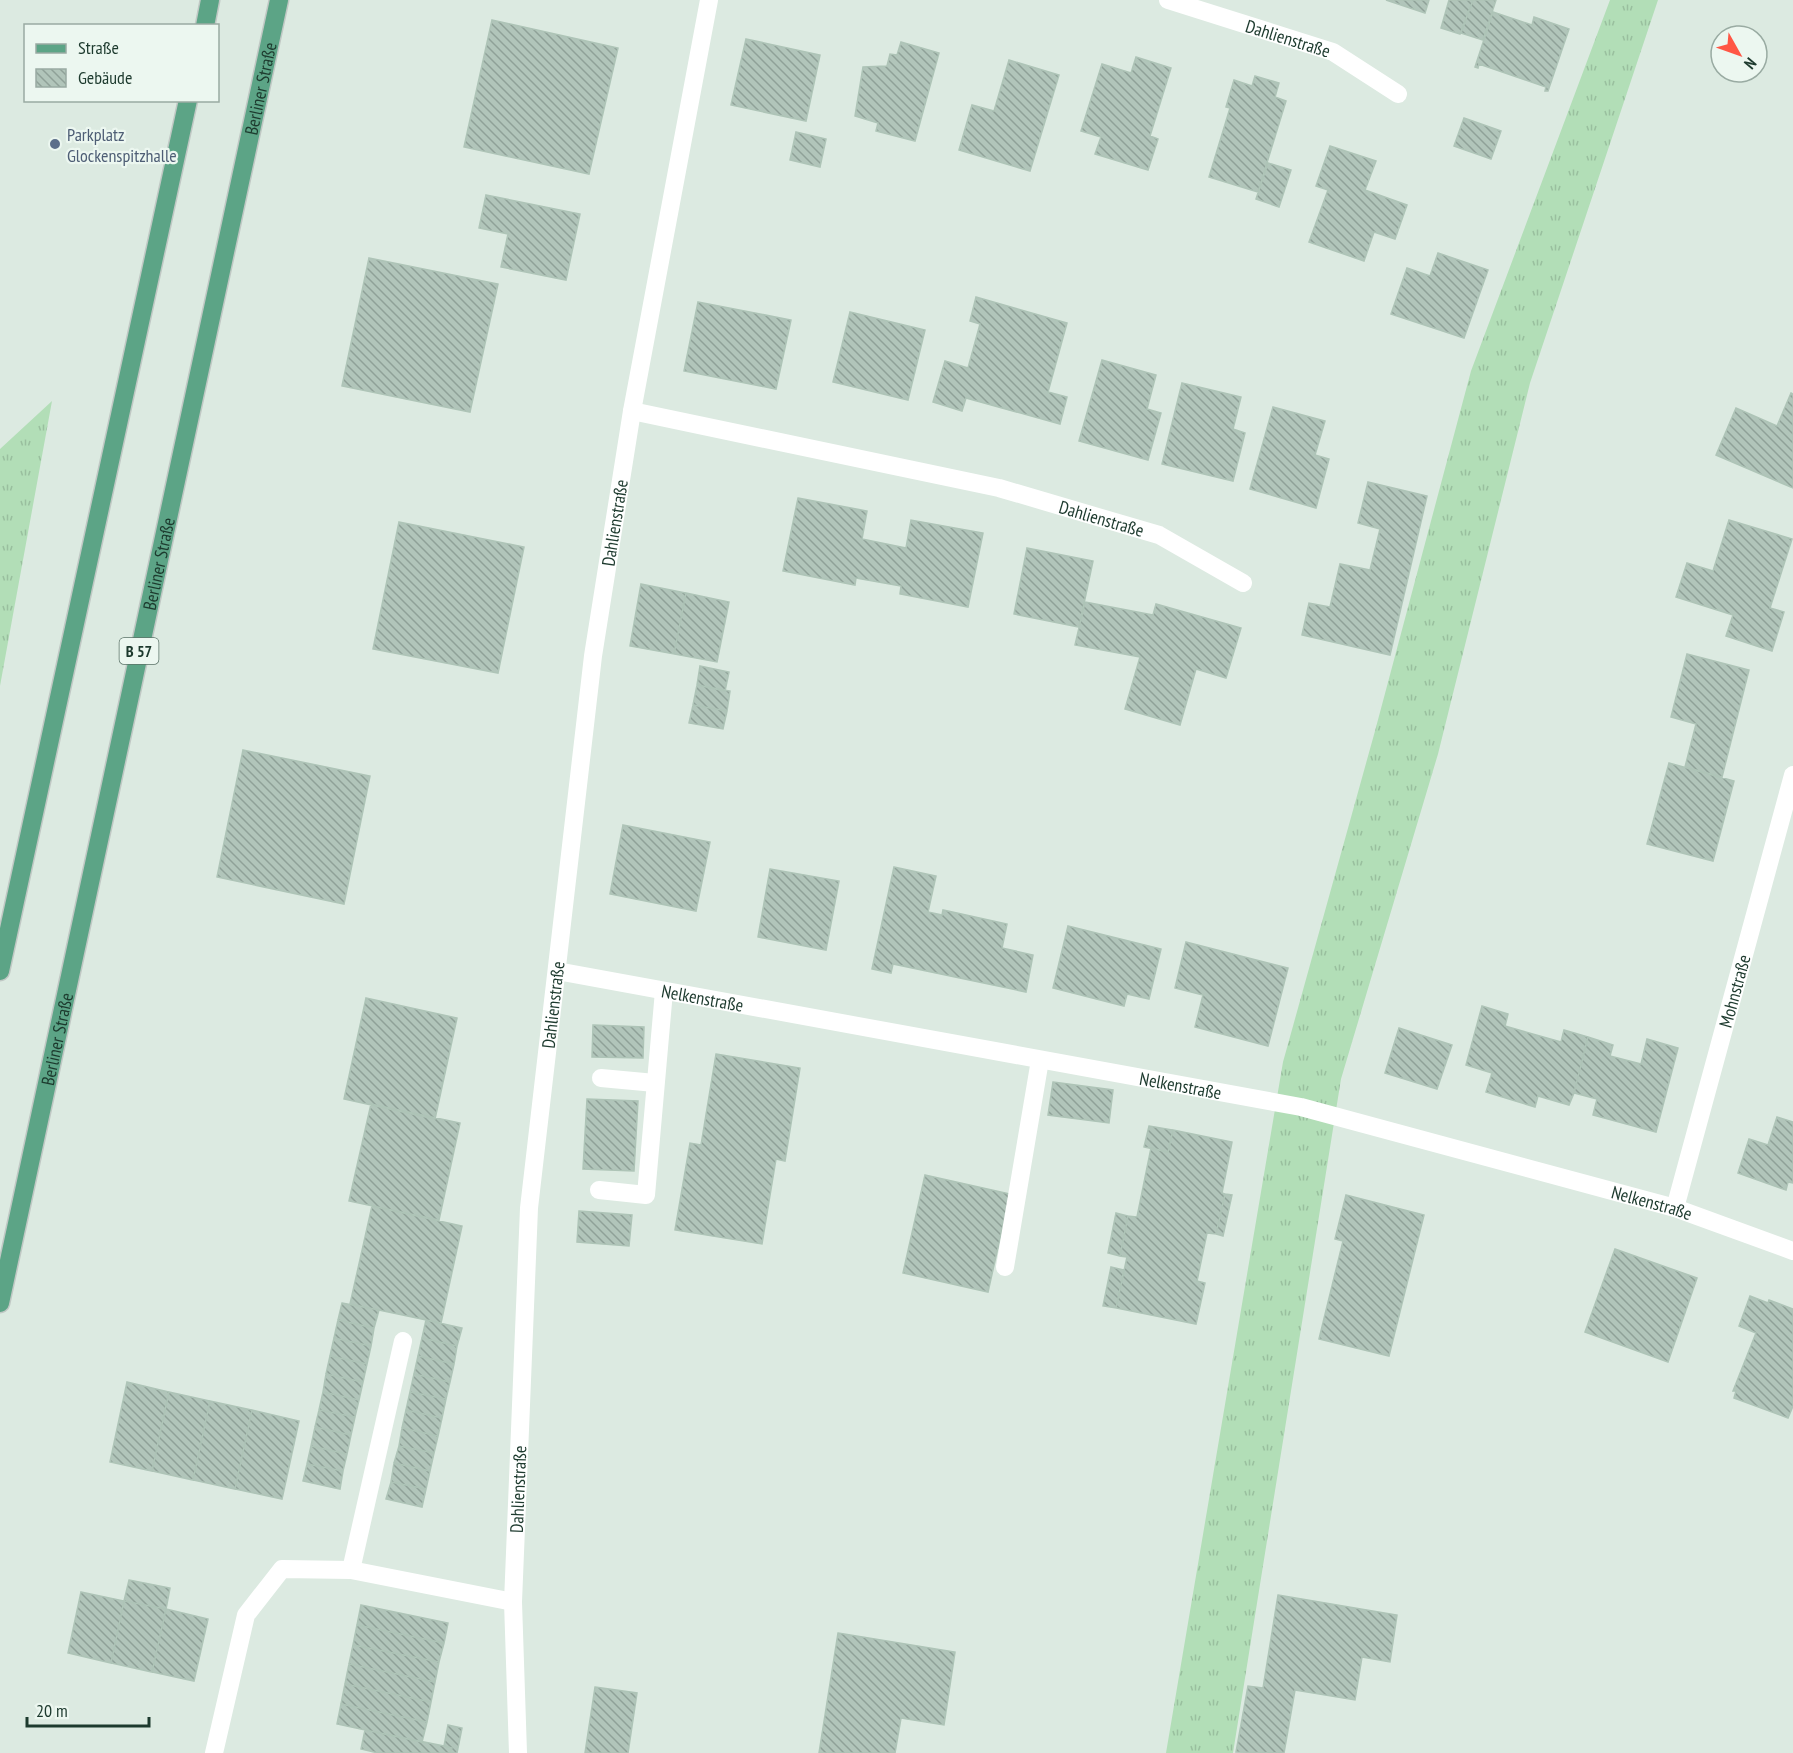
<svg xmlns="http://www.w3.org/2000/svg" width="1793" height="1753" viewBox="0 0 1793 1753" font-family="'PT Sans Narrow',sans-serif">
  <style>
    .grass { fill: url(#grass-tufts) }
    .building { fill: url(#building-back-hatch); stroke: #aec4b7; stroke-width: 1.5 }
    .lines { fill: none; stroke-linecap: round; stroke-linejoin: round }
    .major-casing { stroke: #c0c8c4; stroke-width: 21 }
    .minor { stroke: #fff; stroke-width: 18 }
    .major { stroke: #5ca486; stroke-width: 18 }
    .service-dot { fill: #5c6f8a; stroke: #ecf7f0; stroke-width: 2 }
    .labels { text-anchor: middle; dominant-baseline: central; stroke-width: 4.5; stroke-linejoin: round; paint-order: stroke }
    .shield { fill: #ecf7f0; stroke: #5b7368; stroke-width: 1.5 }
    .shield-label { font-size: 16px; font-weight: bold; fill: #1d3a2e }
    .street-label { font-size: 18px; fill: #1d3a2e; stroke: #ecf7f0 }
    .service-label { font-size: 18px; fill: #4e5e75; stroke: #ecf7f0; text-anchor: start }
  </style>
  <defs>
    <pattern id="grass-tufts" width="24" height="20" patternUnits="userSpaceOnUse" patternTransform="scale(1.5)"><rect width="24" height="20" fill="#b2deb7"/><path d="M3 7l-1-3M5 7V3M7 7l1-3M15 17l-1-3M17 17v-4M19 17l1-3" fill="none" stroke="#99bf9e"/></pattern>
    <pattern id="building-back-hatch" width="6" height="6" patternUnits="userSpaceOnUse" patternTransform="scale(1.5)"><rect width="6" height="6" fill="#b1c5ba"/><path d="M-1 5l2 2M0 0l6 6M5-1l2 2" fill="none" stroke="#8fa198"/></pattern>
  </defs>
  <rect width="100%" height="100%" fill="#dceae1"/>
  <path class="grass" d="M 1610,0 L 1658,0 L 1530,383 L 1438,754 L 1341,1079 L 1233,1753 L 1166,1753 L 1283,1062 L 1375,731 L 1471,371 Z
    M 52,401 L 0,686 L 0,449 Z"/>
  <path class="building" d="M 1386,0 L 1429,0 L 1425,13 Z
    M 1449,0 L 1473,0 L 1460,34 L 1441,28 Z
    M 1473,0 L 1496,0 L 1483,40 L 1461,33 Z
    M 1493,12 L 1532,25 L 1534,17 L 1569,29 L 1548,91 L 1545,91 L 1546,87 L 1479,64 L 1478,68 L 1475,67 Z
    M 492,20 L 618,48 L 589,174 L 464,147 Z
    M 746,39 L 820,55 L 806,121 L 731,105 Z
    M 901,42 L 939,53 L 915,141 L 876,131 L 878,123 L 855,116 L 863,67 L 887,66 L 890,54 L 897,55 Z
    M 1136,57 L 1171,68 L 1150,136 L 1158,139 L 1148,170 L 1095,154 L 1101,137 L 1081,131 L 1102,64 L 1131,73 Z
    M 1009,60 L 1059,75 L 1030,171 L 959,150 L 972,105 L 994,111 Z
    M 1255,76 L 1279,83 L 1275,97 L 1286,101 L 1258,192 L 1209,177 L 1230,108 L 1226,107 L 1234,80 L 1252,86 Z
    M 1464,118 L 1501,131 L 1491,159 L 1454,146 Z
    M 796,132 L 826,139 L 820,167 L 790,160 Z
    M 1330,146 L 1376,161 L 1365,190 L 1407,205 L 1395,239 L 1374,232 L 1364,261 L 1309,242 L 1328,190 L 1316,186 Z
    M 1268,163 L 1291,170 L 1279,207 L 1256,199 Z
    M 486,195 L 580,214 L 566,280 L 501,267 L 508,234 L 479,228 Z
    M 1438,253 L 1488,270 L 1464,338 L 1391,314 L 1407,268 L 1430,276 Z
    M 369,258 L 498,284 L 470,412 L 342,386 Z
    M 976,297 L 1067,323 L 1048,392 L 1067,397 L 1060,424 L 966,398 L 962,411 L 933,402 L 945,361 L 968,368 L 980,324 L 970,321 Z
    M 698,302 L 791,320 L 776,389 L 684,371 Z
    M 850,312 L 925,330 L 908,400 L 833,382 Z
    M 1102,360 L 1156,375 L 1147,409 L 1161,413 L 1148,460 L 1079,441 Z
    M 1182,383 L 1241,397 L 1233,429 L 1245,433 L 1233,481 L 1162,464 Z
    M 1791,393 L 1793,394 L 1793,488 L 1716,455 L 1736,408 L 1777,426 Z
    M 1273,407 L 1325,421 L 1315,455 L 1329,459 L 1316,508 L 1250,489 Z
    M 1368,482 L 1427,496 L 1390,655 L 1302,635 L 1309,603 L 1330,607 L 1340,564 L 1370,570 L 1380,529 L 1358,523 Z
    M 798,498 L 867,511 L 862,539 L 906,548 L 911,520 L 983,533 L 968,607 L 900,594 L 901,586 L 856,578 L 855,585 L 783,571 Z
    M 1729,520 L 1792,539 L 1770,608 L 1784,612 L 1772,651 L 1726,636 L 1733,615 L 1676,597 L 1687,563 L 1713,571 Z
    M 399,522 L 524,547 L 498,673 L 373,649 Z
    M 1027,548 L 1093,561 L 1079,627 L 1014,614 Z
    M 641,584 L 686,593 L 674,654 L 630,646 Z
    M 686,593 L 729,602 L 717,662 L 674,654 Z
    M 1085,602 L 1153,615 L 1156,604 L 1241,628 L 1226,678 L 1196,669 L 1180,725 L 1125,709 L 1140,657 L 1075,645 Z
    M 1687,654 L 1749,670 L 1722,777 L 1685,767 L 1696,724 L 1671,717 Z
    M 700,666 L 729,672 L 725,691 L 697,685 Z
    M 697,685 L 730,691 L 727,711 L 693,705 Z
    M 693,705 L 727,711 L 723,729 L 689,723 Z
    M 243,750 L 370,776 L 344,904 L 217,877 Z
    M 1669,763 L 1734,781 L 1713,861 L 1647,844 Z
    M 623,825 L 710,842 L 696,911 L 610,894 Z
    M 894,867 L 936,876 L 928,912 L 942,915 L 943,910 L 1007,924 L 1002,948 L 1033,955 L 1026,992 L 893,964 L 891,973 L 872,969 Z
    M 770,869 L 839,881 L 826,950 L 758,937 Z
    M 1068,926 L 1161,949 L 1149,999 L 1127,994 L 1124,1006 L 1053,988 Z
    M 1186,942 L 1288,968 L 1268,1046 L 1195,1027 L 1203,995 L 1175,988 Z
    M 366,998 L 457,1018 L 435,1119 L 344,1099 Z
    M 1482,1006 L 1508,1014 L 1505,1026 L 1561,1042 L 1564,1030 L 1588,1037 L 1574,1093 L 1569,1105 L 1538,1096 L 1535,1107 L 1486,1092 L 1492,1073 L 1466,1065 Z
    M 593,1025 L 644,1027 L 643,1058 L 592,1057 Z
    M 1399,1028 L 1452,1045 L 1437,1089 L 1385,1073 Z
    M 1588,1037 L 1613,1045 L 1610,1056 L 1641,1064 L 1647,1039 L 1678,1048 L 1656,1132 L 1593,1115 L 1597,1099 L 1574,1093 Z
    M 716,1054 L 800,1068 L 785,1161 L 776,1159 L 762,1244 L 675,1230 L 690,1143 L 701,1145 Z
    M 1053,1082 L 1113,1090 L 1109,1123 L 1048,1115 Z
    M 587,1099 L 638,1101 L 634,1171 L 583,1169 Z
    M 371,1104 L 460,1123 L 439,1220 L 349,1201 Z
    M 1777,1117 L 1793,1122 L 1793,1183 L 1788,1182 L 1786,1190 L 1738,1173 L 1749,1139 L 1768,1145 Z
    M 1149,1126 L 1173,1130 L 1168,1152 L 1144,1147 Z
    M 1173,1130 L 1232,1142 L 1222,1193 L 1225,1194 L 1216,1234 L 1207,1233 L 1197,1281 L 1205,1283 L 1196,1324 L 1116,1308 L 1127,1257 L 1120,1256 L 1128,1216 L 1137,1217 L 1151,1148 L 1168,1152 Z
    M 925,1175 L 1010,1194 L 988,1292 L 903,1273 Z
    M 1225,1194 L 1232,1195 L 1223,1236 L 1216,1234 Z
    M 1346,1195 L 1424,1215 L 1389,1356 L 1319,1339 L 1343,1241 L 1335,1239 Z
    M 372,1206 L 462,1226 L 441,1323 L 350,1304 Z
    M 579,1211 L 632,1215 L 629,1246 L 577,1242 Z
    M 1116,1213 L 1128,1216 L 1120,1256 L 1108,1253 Z
    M 1615,1249 L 1697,1278 L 1668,1362 L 1585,1332 Z
    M 1111,1267 L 1124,1270 L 1116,1308 L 1103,1306 Z
    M 1750,1296 L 1768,1303 L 1769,1300 L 1793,1309 L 1793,1406 L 1788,1418 L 1734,1398 L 1736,1391 L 1733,1391 L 1756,1333 L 1739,1326 Z
    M 342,1303 L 379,1310 L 374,1328 L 338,1320 Z
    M 338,1320 L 374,1328 L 371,1346 L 334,1338 Z
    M 426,1320 L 462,1328 L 457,1346 L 422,1338 Z
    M 334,1338 L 371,1346 L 367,1364 L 330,1356 Z
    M 422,1338 L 457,1346 L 454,1364 L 418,1356 Z
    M 330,1356 L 367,1364 L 363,1382 L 326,1374 Z
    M 418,1356 L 454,1364 L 450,1382 L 414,1374 Z
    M 326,1374 L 363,1382 L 359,1400 L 323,1392 Z
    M 414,1374 L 450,1382 L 446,1399 L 410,1392 Z
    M 127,1382 L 169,1392 L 152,1471 L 110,1462 Z
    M 169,1392 L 210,1401 L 193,1480 L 152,1471 Z
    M 323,1392 L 359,1400 L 355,1417 L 319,1410 Z
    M 410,1392 L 446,1399 L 442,1418 L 406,1410 Z
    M 210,1401 L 252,1410 L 235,1489 L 193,1480 Z
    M 252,1410 L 299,1421 L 282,1499 L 235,1489 Z
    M 319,1410 L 355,1417 L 351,1435 L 315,1427 Z
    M 406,1410 L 442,1418 L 438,1436 L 402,1428 Z
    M 315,1427 L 351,1435 L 347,1454 L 311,1446 Z
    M 402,1428 L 438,1436 L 434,1453 L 399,1446 Z
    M 311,1446 L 347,1454 L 343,1471 L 307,1464 Z
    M 399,1446 L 434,1453 L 430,1471 L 394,1463 Z
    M 394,1463 L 430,1471 L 426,1489 L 391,1482 Z
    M 307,1464 L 343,1471 L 340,1489 L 303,1481 Z
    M 391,1482 L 426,1489 L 422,1507 L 386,1499 Z
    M 129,1580 L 170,1588 L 166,1609 L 124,1601 Z
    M 81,1592 L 124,1601 L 111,1663 L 68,1653 Z
    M 1278,1595 L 1397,1615 L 1390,1662 L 1362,1657 L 1355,1700 L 1295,1690 L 1284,1753 L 1236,1752 L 1248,1686 L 1263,1688 Z
    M 124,1601 L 166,1609 L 152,1672 L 111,1663 Z
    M 361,1605 L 448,1623 L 444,1643 L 357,1625 Z
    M 166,1609 L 208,1619 L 194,1681 L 152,1672 Z
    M 357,1625 L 444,1643 L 439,1662 L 353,1645 Z
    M 838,1633 L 955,1652 L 944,1725 L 901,1718 L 895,1753 L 819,1753 Z
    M 353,1645 L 439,1662 L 435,1682 L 349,1664 Z
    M 349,1664 L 435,1682 L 431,1702 L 345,1684 Z
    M 345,1684 L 431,1702 L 427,1722 L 341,1704 Z
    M 595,1687 L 637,1693 L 628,1753 L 585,1753 Z
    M 341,1704 L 427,1722 L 422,1742 L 337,1724 Z
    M 448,1725 L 462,1728 L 457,1753 L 450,1753 L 452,1748 L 444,1746 Z
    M 365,1730 L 444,1746 L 452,1748 L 450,1753 L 378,1753 L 361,1749 Z"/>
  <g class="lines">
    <defs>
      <g id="major">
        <path d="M 205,26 L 210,0"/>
        <path d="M 0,971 L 188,100"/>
        <path id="s6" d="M 0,1303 L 279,0"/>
      </g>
    </defs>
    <use href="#major" class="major-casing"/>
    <g class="minor">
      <path id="s1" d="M 1168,0 L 1333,52 L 1398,94"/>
      <path id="s2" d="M 632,411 L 999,488 L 1159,535 L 1243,583"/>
      <path id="s3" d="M 557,971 L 1301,1107 L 1675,1208 L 1793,1251"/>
      <path d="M 601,1078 L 655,1083"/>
      <path d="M 599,1190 L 646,1195 L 664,991"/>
      <path id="s4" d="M 1675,1208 L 1793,775"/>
      <path d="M 1005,1267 L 1040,1060"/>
      <path d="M 351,1570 L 403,1341"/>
      <path d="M 214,1753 L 246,1615 L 282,1569 L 351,1570 L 513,1602"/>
      <path id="s5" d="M 518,1753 L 513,1602 L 529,1208 L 593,656 L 632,411 L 709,0"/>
    </g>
    <use href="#major" class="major"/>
  </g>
  <circle class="service-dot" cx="55" cy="144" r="6"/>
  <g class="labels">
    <rect class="shield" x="119.5" y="638" width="39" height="26" rx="4.5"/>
    <g class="shield-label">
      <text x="139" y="651">B 57</text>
    </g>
    <g class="street-label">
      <text stroke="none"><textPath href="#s1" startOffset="126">Dahlienstraße</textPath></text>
      <text stroke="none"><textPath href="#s6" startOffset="1242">Berliner Straße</textPath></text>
      <text stroke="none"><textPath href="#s2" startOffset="482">Dahlienstraße</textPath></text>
      <text stroke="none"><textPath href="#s5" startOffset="1236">Dahlienstraße</textPath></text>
      <text stroke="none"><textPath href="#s6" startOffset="756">Berliner Straße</textPath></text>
      <text stroke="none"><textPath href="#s4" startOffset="225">Mohnstraße</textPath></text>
      <text stroke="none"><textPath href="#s3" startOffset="148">Nelkenstraße</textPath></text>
      <text stroke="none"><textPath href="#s5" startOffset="750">Dahlienstraße</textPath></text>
      <text stroke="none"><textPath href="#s6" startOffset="270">Berliner Straße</textPath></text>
      <text stroke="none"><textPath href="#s3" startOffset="634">Nelkenstraße</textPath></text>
      <text stroke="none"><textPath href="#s3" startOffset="1120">Nelkenstraße</textPath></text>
      <text stroke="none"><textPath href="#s5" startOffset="264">Dahlienstraße</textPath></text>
    </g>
    <g class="service-label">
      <text x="67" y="134">Parkplatz<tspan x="67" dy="21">Glockenspitzhalle</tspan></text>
    </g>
  </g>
  <rect x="24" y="24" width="195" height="78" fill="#ecf7f0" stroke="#99aba2" stroke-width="1.5"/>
  <rect x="36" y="44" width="30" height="9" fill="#5ca486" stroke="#99aba2" stroke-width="1.5"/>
  <text x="78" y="54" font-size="18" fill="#1d3a2e">Straße</text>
  <rect x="36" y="69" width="30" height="18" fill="url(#building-back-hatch)" stroke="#99aba2" stroke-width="1.5"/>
  <text x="78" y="84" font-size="18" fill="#1d3a2e">Gebäude</text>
  <g transform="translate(1739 54) rotate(130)"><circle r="28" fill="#ecf7f0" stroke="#99aba2" stroke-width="1.5"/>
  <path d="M0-4.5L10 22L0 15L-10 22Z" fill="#ff5645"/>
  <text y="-9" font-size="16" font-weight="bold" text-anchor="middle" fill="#1d3a2e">N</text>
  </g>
  <path d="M27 1717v9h122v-9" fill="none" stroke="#1d3a2e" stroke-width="3"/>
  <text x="36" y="1717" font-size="18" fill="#1d3a2e" stroke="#ecf7f0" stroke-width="4.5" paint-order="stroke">20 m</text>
</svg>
